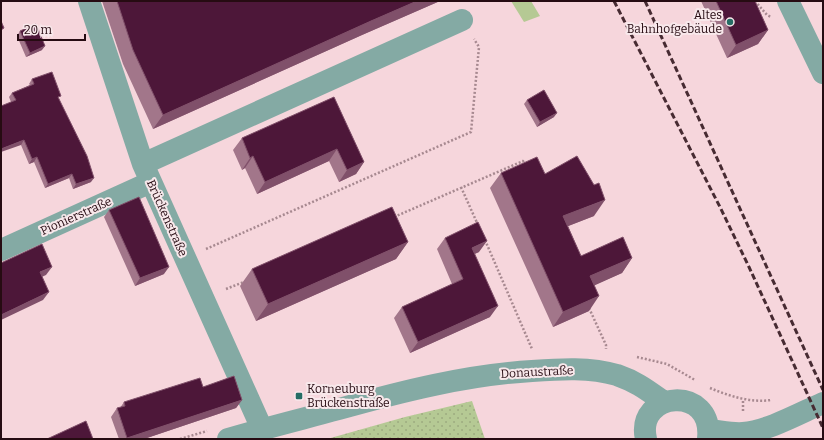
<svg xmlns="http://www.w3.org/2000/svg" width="824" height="440" viewBox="0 0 824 440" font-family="Bitter,serif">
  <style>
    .grass { fill: #b5c994 }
    .garden { fill: url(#garden-dots) }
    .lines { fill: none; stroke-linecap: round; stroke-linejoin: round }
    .path { stroke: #a78990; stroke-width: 2.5; stroke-dasharray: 2 2; stroke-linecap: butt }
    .minor { stroke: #84aaa4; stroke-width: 22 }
    .rail { stroke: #472b32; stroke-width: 3; stroke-dasharray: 6 3; stroke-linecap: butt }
    .wall { fill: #a2768a }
    .shaded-wall { fill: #80506a }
    .building { fill: #4d1739; stroke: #80506a }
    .poi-dot { fill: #256d65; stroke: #f8e8eb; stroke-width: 1.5 }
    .labels { text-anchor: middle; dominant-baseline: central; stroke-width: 4; stroke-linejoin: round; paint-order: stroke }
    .poi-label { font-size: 12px; fill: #260b12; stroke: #f8e8eb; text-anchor: end }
    .street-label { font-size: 12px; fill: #260b12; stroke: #f8e8eb }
  </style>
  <defs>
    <pattern id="garden-dots" width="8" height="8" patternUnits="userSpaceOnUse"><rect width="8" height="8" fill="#b5c994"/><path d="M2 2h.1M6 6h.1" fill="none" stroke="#9cab7f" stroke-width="1.8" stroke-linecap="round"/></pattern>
  </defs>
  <rect width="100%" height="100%" fill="#f6d6dc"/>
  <path class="grass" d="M 511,1 L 531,1 L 540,16 L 524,22 Z"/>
  <path class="garden" d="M 472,401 L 485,439 L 327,439 L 405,417 Z"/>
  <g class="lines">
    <path class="path" d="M 755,1 L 767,15 L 771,17
      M 461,187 L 478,225
      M 394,217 L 523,161 L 525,165
      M 485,240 L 532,349
      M 206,249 L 471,132 L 479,47 L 474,39
      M 226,289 L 246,281
      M 589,308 L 606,345 L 606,349
      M 637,357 L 667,364 L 695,380
      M 710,388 C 729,396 751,403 771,400
      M 743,411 L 743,399
      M 180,439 L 207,431"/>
    <path class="minor" d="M 89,1 L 143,164 L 262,429
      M 788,1 L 823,73
      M 143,164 L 462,20
      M 1,250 L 151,182
      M 709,430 C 720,431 732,434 743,433 C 768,431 800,413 823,403
      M 228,439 C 265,428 302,419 339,409 C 403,391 467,375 532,371 C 560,369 590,367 617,375 C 637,382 647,390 664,402
      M 646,439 C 635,391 714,384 708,439"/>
    <path class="rail" d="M 614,1 L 720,207 L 749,267 L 823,428
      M 645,1 L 823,390"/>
  </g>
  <path class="wall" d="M 102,1 L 440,1 L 362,35 L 153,129 L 123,64 Z
    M 701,1 L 755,1 L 768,30 L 758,44 L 727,58 Z
    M 20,31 L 42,50 L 26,57 L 17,36 Z
    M 32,79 L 59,99 L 91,182 L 73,189 L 69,178 L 45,188 L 34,162 L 29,164 L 21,145 L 11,102 L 9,97 L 12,93 L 30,85 L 29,84 Z
    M 334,97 L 364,162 L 356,174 L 339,182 L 329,161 L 257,194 L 245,168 L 242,170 L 233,150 L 242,138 Z
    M 527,100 L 554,117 L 537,127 L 524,104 Z
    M 501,173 L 545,174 L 594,216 L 568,226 L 581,256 L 632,258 L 622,273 L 594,285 L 589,311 L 553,327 L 490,188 Z
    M 109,210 L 164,274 L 135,286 L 104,217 Z
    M 445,238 L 479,252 L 474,254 L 490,317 L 410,353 L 394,318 L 402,307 L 452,284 L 437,249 Z
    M 408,242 L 396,259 L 256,321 L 240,286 L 252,269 Z
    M 203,387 L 242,400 L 236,408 L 144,439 L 119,439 L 111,417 L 117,408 L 120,408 L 124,402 Z"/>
  <path class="shaded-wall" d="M 417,1 L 440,1 L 362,35 L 153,129 L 163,115 L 371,21 Z
    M 768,30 L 758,44 L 727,58 L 736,45 Z
    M 45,46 L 42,50 L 26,57 L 30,53 Z
    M 557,113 L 554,117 L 537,127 L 540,122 Z
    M 24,140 L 21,145 L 1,152 L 1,149 Z
    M 337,149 L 329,161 L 257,194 L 265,182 Z
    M 253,156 L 245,168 L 242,170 L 250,158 Z
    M 37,157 L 34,162 L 29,164 L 32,159 Z
    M 364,162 L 356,174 L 339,182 L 347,170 Z
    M 72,174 L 69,178 L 45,188 L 48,184 Z
    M 94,178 L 91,182 L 73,189 L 76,184 Z
    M 605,200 L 594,216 L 553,232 L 563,216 Z
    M 487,241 L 479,252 L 464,259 L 472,248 Z
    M 408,242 L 396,259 L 256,321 L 268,304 Z
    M 632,258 L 622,273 L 580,292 L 590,276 Z
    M 52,267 L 46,275 L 35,280 L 40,272 Z
    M 169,267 L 164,274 L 135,286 L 140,278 Z
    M 49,292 L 43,300 L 1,320 L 1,315 Z
    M 599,296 L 589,311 L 553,327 L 563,312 Z
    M 498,306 L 490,317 L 410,353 L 418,342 Z
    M 242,400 L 236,408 L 144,439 L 127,439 L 127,438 Z"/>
  <path class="building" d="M 117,1 L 417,1 L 371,21 L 163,115 L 133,50 Z
    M 716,1 L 755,1 L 768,30 L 736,45 Z
    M 1,21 L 4,28 L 1,30 Z
    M 36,24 L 45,46 L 30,53 L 20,31 Z
    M 52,72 L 61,96 L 58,97 L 87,156 L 94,178 L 76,184 L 72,174 L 48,184 L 37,157 L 32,159 L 24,140 L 1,149 L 1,106 L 16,100 L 12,93 L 34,84 L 32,79 Z
    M 544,90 L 557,113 L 540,122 L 527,100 Z
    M 334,97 L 364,162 L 347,170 L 337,149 L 265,182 L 253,156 L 250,158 L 242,138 Z
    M 577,156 L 594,185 L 599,183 L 605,200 L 563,216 L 581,256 L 623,237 L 632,258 L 590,276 L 599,296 L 563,312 L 501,173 L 537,157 L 545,174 Z
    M 139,197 L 169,267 L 140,278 L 109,210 Z
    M 392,207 L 408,242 L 268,304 L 252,269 Z
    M 478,222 L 487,241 L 472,248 L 498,306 L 418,342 L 402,307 L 463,279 L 445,238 Z
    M 42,244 L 52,267 L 40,272 L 49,292 L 1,315 L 1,263 Z
    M 234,376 L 242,400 L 127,438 L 117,408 L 125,406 L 124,402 L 200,378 L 203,387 Z
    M 86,421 L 93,439 L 47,439 Z"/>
  <g class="poi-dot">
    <circle cx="730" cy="22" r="4"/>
    <rect x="295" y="392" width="8" height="8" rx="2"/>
  </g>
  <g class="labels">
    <g class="poi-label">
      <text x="722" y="15">Altes<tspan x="722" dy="14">Bahnhofgebäude</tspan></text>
      <text x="307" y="389" text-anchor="start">Korneuburg<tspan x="307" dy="14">Brückenstraße</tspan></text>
    </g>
    <g class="street-label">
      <text transform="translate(76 216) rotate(-24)">Pionierstraße</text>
      <text transform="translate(167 218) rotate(66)">Brückenstraße</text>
      <text transform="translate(537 372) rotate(-3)">Donaustraße</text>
    </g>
  </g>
  <rect width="824" height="440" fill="none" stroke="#260b12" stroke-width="4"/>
  <path d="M18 34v6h67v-6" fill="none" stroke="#260b12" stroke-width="2"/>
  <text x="24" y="34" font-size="12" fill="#260b12" stroke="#f8e8eb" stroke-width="3" paint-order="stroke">20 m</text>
</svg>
